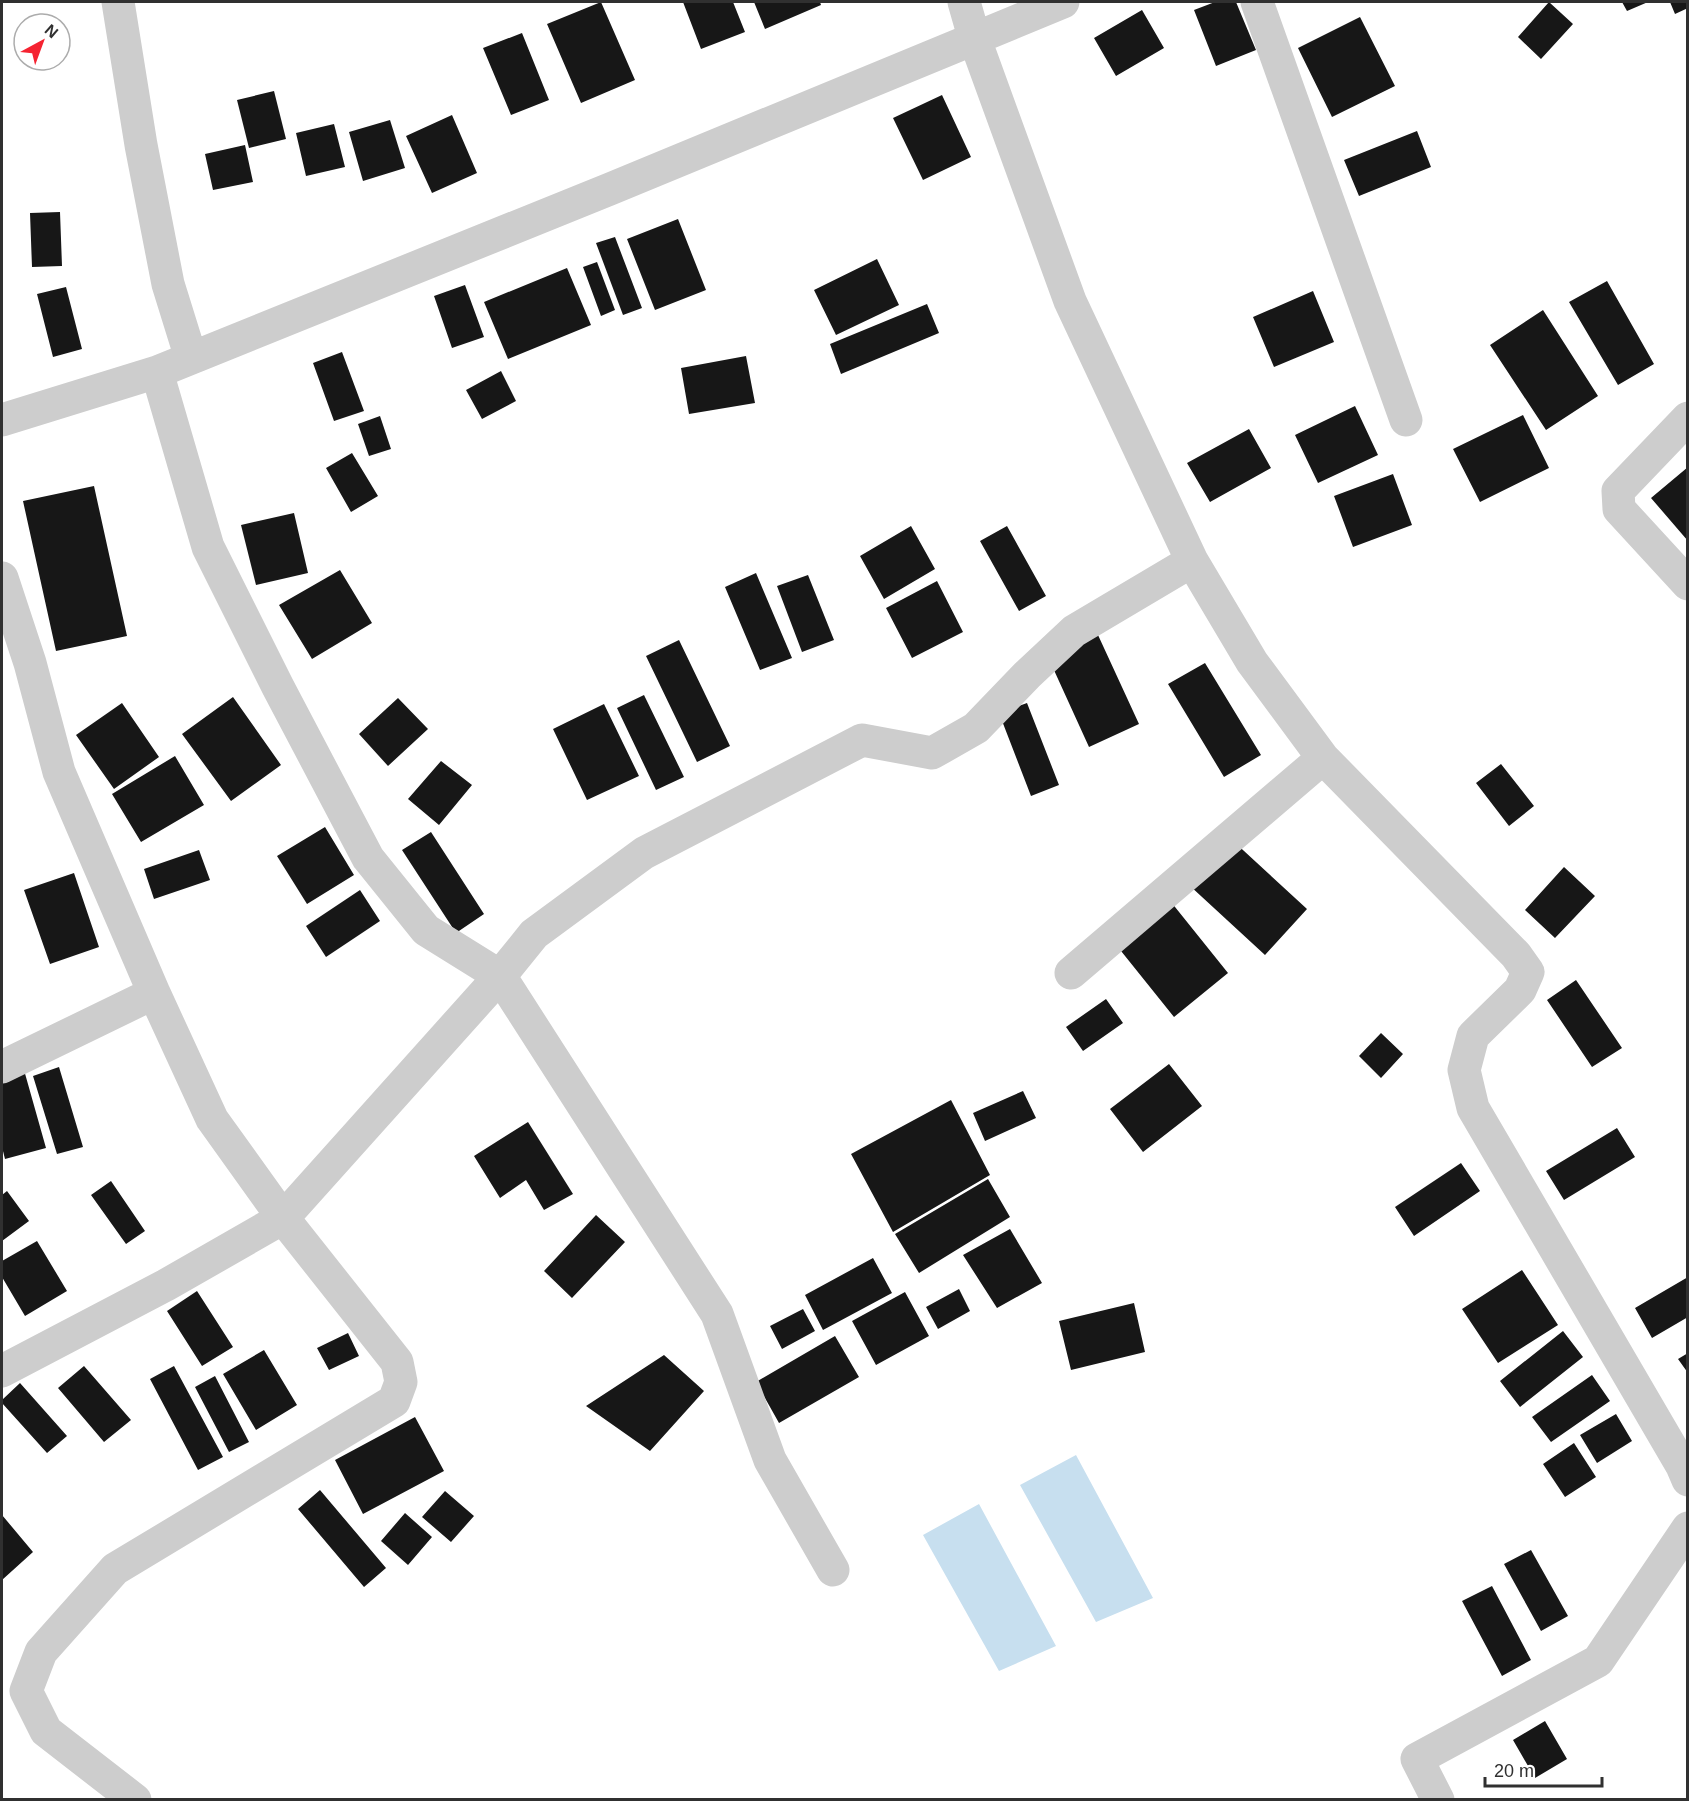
<svg xmlns="http://www.w3.org/2000/svg" width="1689" height="1801" viewBox="0 0 1689 1801" font-family="Helvetica,sans-serif">
  <style>
    .water { fill: #c7dfef }
    .building { fill: #171717 }
    .lines { fill: none; stroke-linecap: round; stroke-linejoin: round }
    .minor { stroke: #cdcdcd; stroke-width: 33 }
  </style>
  <rect width="100%" height="100%" fill="#fff"/>
  <path class="water" d="M 1076,1455 L 1153,1598 L 1096,1622 L 1020,1485 Z
    M 979,1504 L 1056,1646 L 999,1671 L 923,1535 Z"/>
  <path class="building" d="M 601,2 L 635,80 L 581,103 L 547,24 Z
    M 683,2 L 733,2 L 745,32 L 701,49 Z
    M 754,2 L 820,2 L 821,5 L 765,29 Z
    M 1215,2 L 1236,2 L 1256,50 L 1216,66 L 1194,10 Z
    M 1549,2 L 1573,24 L 1541,59 L 1518,37 Z
    M 1622,2 L 1648,2 L 1627,11 Z
    M 1670,2 L 1688,2 L 1688,8 L 1675,14 Z
    M 1142,10 L 1164,48 L 1116,76 L 1094,38 Z
    M 1360,17 L 1395,86 L 1332,117 L 1298,48 Z
    M 522,33 L 549,100 L 511,115 L 483,48 Z
    M 274,91 L 286,139 L 249,148 L 237,100 Z
    M 942,95 L 971,157 L 923,180 L 893,118 Z
    M 452,115 L 477,173 L 432,193 L 406,136 Z
    M 390,120 L 405,168 L 363,181 L 349,132 Z
    M 334,124 L 345,167 L 306,176 L 296,133 Z
    M 1417,131 L 1431,167 L 1359,196 L 1344,160 Z
    M 245,145 L 253,182 L 213,190 L 205,154 Z
    M 60,212 L 62,266 L 32,267 L 30,213 Z
    M 678,219 L 706,290 L 655,310 L 627,239 Z
    M 615,237 L 642,308 L 623,315 L 596,243 Z
    M 877,259 L 899,305 L 836,335 L 814,290 Z
    M 597,262 L 615,310 L 601,316 L 583,267 Z
    M 567,268 L 591,325 L 508,359 L 484,302 Z
    M 1607,281 L 1654,364 L 1618,385 L 1569,302 Z
    M 465,285 L 484,337 L 452,348 L 434,296 Z
    M 66,287 L 82,349 L 53,357 L 37,294 Z
    M 1313,291 L 1334,342 L 1274,367 L 1253,317 Z
    M 927,304 L 939,333 L 841,374 L 830,344 Z
    M 1543,310 L 1598,396 L 1546,430 L 1490,345 Z
    M 342,352 L 364,411 L 334,421 L 313,363 Z
    M 746,356 L 755,403 L 689,414 L 681,368 Z
    M 501,371 L 516,401 L 482,419 L 466,390 Z
    M 1355,406 L 1378,455 L 1318,483 L 1295,435 Z
    M 1523,415 L 1549,468 L 1480,502 L 1453,449 Z
    M 380,416 L 391,449 L 369,456 L 358,424 Z
    M 1249,429 L 1271,468 L 1210,502 L 1187,463 Z
    M 352,453 L 378,496 L 351,512 L 326,468 Z
    M 1688,467 L 1688,541 L 1651,498 Z
    M 1393,474 L 1412,525 L 1353,547 L 1334,496 Z
    M 94,486 L 127,636 L 56,651 L 23,501 Z
    M 294,513 L 308,573 L 256,585 L 241,525 Z
    M 911,526 L 935,569 L 884,599 L 860,556 Z
    M 1007,526 L 1046,596 L 1019,611 L 980,541 Z
    M 340,570 L 372,623 L 312,659 L 279,605 Z
    M 756,573 L 792,658 L 760,670 L 725,587 Z
    M 808,575 L 834,640 L 802,652 L 777,586 Z
    M 937,581 L 963,632 L 912,658 L 886,608 Z
    M 1098,635 L 1139,724 L 1089,747 L 1048,657 Z
    M 679,640 L 730,746 L 697,762 L 646,656 Z
    M 1205,663 L 1261,755 L 1224,777 L 1168,684 Z
    M 644,695 L 684,777 L 656,790 L 617,708 Z
    M 233,697 L 281,765 L 231,801 L 182,734 Z
    M 398,698 L 428,729 L 388,766 L 359,734 Z
    M 122,703 L 159,757 L 114,789 L 76,735 Z
    M 1027,703 L 1059,785 L 1031,796 L 999,713 Z
    M 604,704 L 639,776 L 587,800 L 553,729 Z
    M 175,756 L 204,805 L 141,842 L 112,794 Z
    M 441,761 L 472,785 L 439,825 L 408,799 Z
    M 1501,764 L 1534,806 L 1509,826 L 1476,783 Z
    M 325,827 L 354,875 L 307,904 L 277,856 Z
    M 431,832 L 484,914 L 456,933 L 402,850 Z
    M 1231,839 L 1307,909 L 1265,955 L 1189,885 Z
    M 199,850 L 210,880 L 154,899 L 144,869 Z
    M 1564,867 L 1595,896 L 1555,938 L 1525,910 Z
    M 74,873 L 99,947 L 50,964 L 24,890 Z
    M 360,890 L 380,921 L 326,957 L 306,926 Z
    M 1167,897 L 1228,973 L 1174,1017 L 1113,941 Z
    M 1576,980 L 1622,1048 L 1592,1067 L 1547,1000 Z
    M 1106,999 L 1123,1023 L 1083,1051 L 1066,1027 Z
    M 1381,1033 L 1403,1054 L 1381,1078 L 1359,1056 Z
    M 1169,1064 L 1202,1106 L 1143,1152 L 1110,1109 Z
    M 59,1067 L 83,1147 L 57,1154 L 33,1076 Z
    M 24,1070 L 46,1148 L 5,1159 L 2,1147 L 2,1077 Z
    M 1023,1091 L 1036,1118 L 985,1141 L 973,1113 Z
    M 951,1100 L 990,1175 L 893,1232 L 851,1154 Z
    M 528,1122 L 573,1194 L 544,1210 L 526,1180 L 500,1198 L 474,1156 Z
    M 1617,1128 L 1635,1157 L 1564,1200 L 1546,1171 Z
    M 1461,1163 L 1480,1191 L 1414,1236 L 1395,1207 Z
    M 988,1179 L 1010,1217 L 919,1273 L 895,1234 Z
    M 111,1181 L 145,1231 L 126,1244 L 91,1195 Z
    M 7,1191 L 29,1221 L 2,1241 L 2,1195 Z
    M 596,1215 L 625,1242 L 572,1298 L 544,1271 Z
    M 1010,1229 L 1042,1283 L 997,1308 L 963,1255 Z
    M 37,1241 L 67,1291 L 25,1316 L 2,1277 L 2,1261 Z
    M 873,1258 L 892,1293 L 823,1330 L 805,1295 Z
    M 1522,1270 L 1558,1325 L 1498,1363 L 1462,1309 Z
    M 1688,1277 L 1688,1317 L 1652,1338 L 1635,1308 Z
    M 959,1289 L 970,1311 L 938,1329 L 926,1307 Z
    M 197,1291 L 233,1347 L 202,1366 L 167,1311 Z
    M 905,1292 L 929,1336 L 876,1365 L 852,1321 Z
    M 1134,1303 L 1145,1352 L 1071,1370 L 1059,1321 Z
    M 803,1309 L 815,1331 L 782,1349 L 770,1326 Z
    M 1563,1331 L 1583,1357 L 1520,1407 L 1500,1381 Z
    M 348,1333 L 359,1356 L 329,1370 L 317,1348 Z
    M 835,1336 L 859,1377 L 779,1423 L 756,1382 Z
    M 264,1350 L 297,1405 L 256,1430 L 223,1374 Z
    M 1688,1353 L 1688,1373 L 1678,1359 Z
    M 664,1355 L 704,1391 L 650,1451 L 586,1406 Z
    M 84,1366 L 131,1420 L 104,1442 L 58,1388 Z
    M 174,1366 L 223,1457 L 198,1470 L 150,1379 Z
    M 1592,1375 L 1610,1401 L 1551,1442 L 1532,1417 Z
    M 215,1376 L 249,1442 L 229,1452 L 195,1387 Z
    M 20,1383 L 67,1436 L 47,1453 L 2,1403 L 2,1400 Z
    M 1616,1414 L 1632,1441 L 1597,1463 L 1580,1435 Z
    M 415,1417 L 444,1471 L 363,1514 L 335,1460 Z
    M 1574,1443 L 1596,1477 L 1565,1497 L 1543,1464 Z
    M 320,1490 L 386,1568 L 364,1587 L 298,1509 Z
    M 445,1491 L 474,1516 L 451,1542 L 422,1517 Z
    M 405,1513 L 432,1537 L 408,1565 L 381,1541 Z
    M 2,1515 L 33,1552 L 2,1580 Z
    M 1531,1550 L 1568,1616 L 1541,1631 L 1504,1564 Z
    M 1492,1586 L 1531,1660 L 1502,1676 L 1462,1601 Z
    M 1545,1721 L 1567,1759 L 1535,1778 L 1513,1740 Z"/>
  <g class="lines">
    <path class="minor" d="M 118,2 L 141,145 L 168,284 L 191,358
      M 964,2 L 974,37 L 1070,301 L 1192,561 L 1252,662 L 1323,758 L 1516,955 L 1528,972 L 1520,990 L 1473,1036 L 1464,1070 L 1473,1108 L 1682,1466 L 1688,1480
      M 1257,2 L 1406,420
      M 157,372 L 208,547 L 278,687 L 368,858 L 426,930 L 500,976 L 717,1314 L 770,1460 L 833,1570
      M 1688,418 L 1618,491 L 1619,509 L 1688,584
      M 2,420 L 157,372 L 610,189 L 1063,2
      M 2,578 L 30,663 L 59,772 L 154,993 L 212,1119 L 283,1218 L 397,1362 L 401,1382 L 394,1401 L 115,1569 L 41,1652 L 26,1691 L 46,1731 L 135,1800
      M 1071,973 L 1323,758
      M 2,1067 L 154,993
      M 2,1371 L 166,1285 L 283,1218 L 500,976 L 534,934 L 644,853 L 862,740 L 932,753 L 976,728 L 1027,675 L 1074,631 L 1192,561
      M 1438,1800 L 1417,1759 L 1598,1661 L 1688,1528"/>
  </g>
  <rect width="1689" height="1801" fill="none" stroke="#303030" stroke-width="6"/>
  <g transform="translate(42 42) rotate(41)"><circle r="28" fill="#ffffff" stroke="#acacac" stroke-width="1.5"/>
  <path d="M0-4.5L10 22L0 15L-10 22Z" fill="#f52331"/>
  <text y="-9" font-size="16" font-weight="bold" text-anchor="middle" fill="#303030">N</text>
  </g>
  <path d="M1485 1777v9h117v-9" fill="none" stroke="#303030" stroke-width="3"/>
  <text x="1494" y="1777" font-size="18" fill="#303030" stroke="#ffffff" stroke-width="4.5" paint-order="stroke">20 m</text>
</svg>
